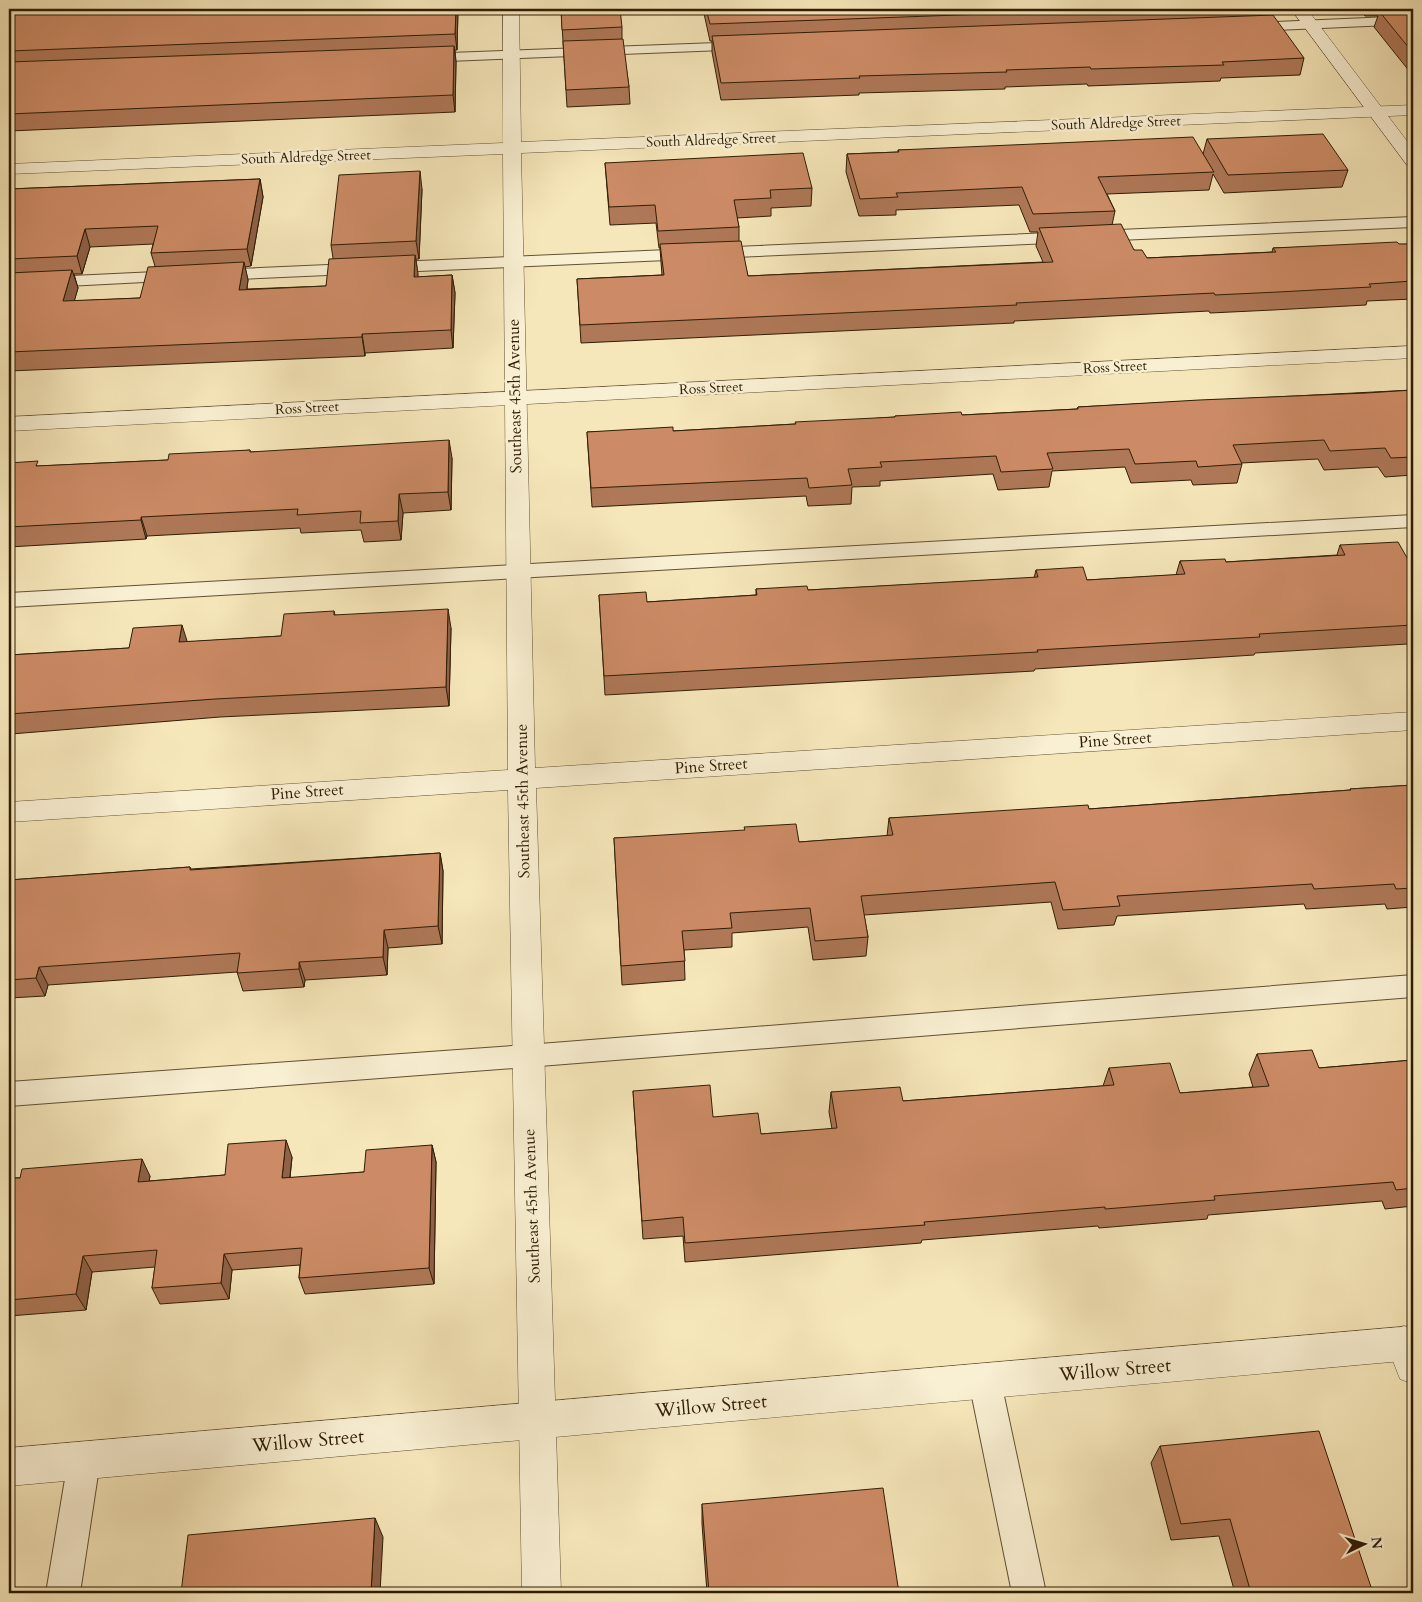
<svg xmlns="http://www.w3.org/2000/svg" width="1422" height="1602" viewBox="0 0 1422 1602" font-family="Cardo,serif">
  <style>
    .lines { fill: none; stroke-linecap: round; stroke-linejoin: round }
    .service-casing { stroke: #615032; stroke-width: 2 }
    .minor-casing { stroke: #615032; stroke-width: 1 }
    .tertiary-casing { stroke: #615032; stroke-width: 1 }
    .service { fill: #f9efd2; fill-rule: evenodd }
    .minor { fill: #f9efd2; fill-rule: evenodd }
    .tertiary { fill: #f9efd2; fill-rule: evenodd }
    .wall { fill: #af7858; stroke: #2f1d04; fill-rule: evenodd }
    .shaded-wall { fill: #8f6147; stroke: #2f1d04 }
    .building { fill: #cc8b66; stroke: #2f1d04 }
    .labels { text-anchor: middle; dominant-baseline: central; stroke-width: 5; stroke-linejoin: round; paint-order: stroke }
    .far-street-label { font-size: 14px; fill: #2f1d04; stroke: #f9efd2 }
    .street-label { font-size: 16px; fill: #2f1d04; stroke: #f9efd2 }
    .near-street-label { font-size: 19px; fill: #2f1d04; stroke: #f9efd2 }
  </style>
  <rect width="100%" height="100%" fill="#f6e7ba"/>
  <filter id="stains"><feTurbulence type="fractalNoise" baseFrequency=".004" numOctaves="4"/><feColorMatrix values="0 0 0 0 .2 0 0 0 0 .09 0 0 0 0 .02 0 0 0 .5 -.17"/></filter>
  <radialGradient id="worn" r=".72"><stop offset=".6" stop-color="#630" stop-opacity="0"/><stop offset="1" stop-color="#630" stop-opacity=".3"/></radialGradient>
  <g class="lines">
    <defs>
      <path id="service" d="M 1413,16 L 1413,24 L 1250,31 L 1243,27 L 1250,23 Z
        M 744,42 L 749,43 L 751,46 L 749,49 L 423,62 L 418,61 L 416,58 L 418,55 L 423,54 Z
        M 1413,217 L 1413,227 L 215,280 L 209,279 L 206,275 L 209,271 L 215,270 Z
        M 177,271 L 183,272 L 186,276 L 183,280 L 9,289 L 9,279 Z
        M 1413,515 L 1413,527 L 9,607 L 9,593 Z
        M 1413,975 L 1413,997 L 527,1067 L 9,1106 L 9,1082 L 527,1045 Z
        M 985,1367 L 996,1371 L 1001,1382 L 1046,1593 L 1012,1593 L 969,1382 L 974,1371 Z
        M 84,1445 L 95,1450 L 100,1461 L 80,1593 L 46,1593 L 68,1461 L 73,1450 Z"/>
      <path id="minor" d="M 503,9 L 519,9 L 521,142 L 1413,105 L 1413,115 L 521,153 L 535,768 L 1413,712 L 1413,730 L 536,788 L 561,1593 L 522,1593 L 508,790 L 9,822 L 9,802 L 508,770 L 503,154 L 9,174 L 9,164 L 503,143 Z
        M 1404,1326 L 1413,1330 L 1413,1384 L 1400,1379 L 1386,1343 L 1391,1331 Z"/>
      <path id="tertiary" d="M 1291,9 L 1307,9 L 1413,149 L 1413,166 L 1407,165 Z
        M 1413,346 L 1413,358 L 9,431 L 9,417 Z
        M 1413,1326 L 1413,1360 L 9,1486 L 9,1448 Z"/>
    </defs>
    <use href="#service" class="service-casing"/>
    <use href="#minor" class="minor-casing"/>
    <use href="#tertiary" class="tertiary-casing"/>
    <use href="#service" class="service"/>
    <use href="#minor" class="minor"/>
    <use href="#tertiary" class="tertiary"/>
  </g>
  <path class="wall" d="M 9,9 L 458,9 L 457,50 L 455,50 L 456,62 L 455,112 L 9,131 Z
    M 561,9 L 622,27 L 622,39 L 629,87 L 630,104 L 567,107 Z
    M 703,9 L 1264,9 L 1262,15 L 1304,58 L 1300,75 L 1221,78 L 1220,81 L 1088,86 L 1087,84 L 1005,87 L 1005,89 L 859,93 L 859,95 L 721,100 L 712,52 L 712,41 L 710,41 Z
    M 1359,9 L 1413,9 L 1413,72 L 1410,72 L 1374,27 L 1378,16 L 1365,16 Z
    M 1207,139 L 1348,170 L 1342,187 L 1224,193 L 1213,174 L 1209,190 L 1107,194 L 1115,211 L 1112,225 L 1134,250 L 1147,258 L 1272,252 L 1273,248 L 1413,244 L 1413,299 L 1367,301 L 1366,305 L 1273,310 L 1210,313 L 1209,311 L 1014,321 L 1014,323 L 581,343 L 577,279 L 662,275 L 661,262 L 660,248 L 659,248 L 656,223 L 610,225 L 605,163 L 812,188 L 811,206 L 771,208 L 771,216 L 737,218 L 739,227 L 739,241 L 748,276 L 1043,262 L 1036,246 L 1038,232 L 1030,232 L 1019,205 L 896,210 L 896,215 L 859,216 L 846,172 L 847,154 L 898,152 L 898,150 L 1203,154 Z
    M 260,179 L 263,197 L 251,266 L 245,267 L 248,280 L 247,289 L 326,286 L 333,258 L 331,245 L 422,189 L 419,259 L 416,259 L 418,277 L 452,275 L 455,293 L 453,348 L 365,353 L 365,356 L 9,371 L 9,189 ZM 153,244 L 151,253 L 155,266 L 140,298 L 74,301 L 78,288 L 74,274 L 82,274 L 90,247 Z
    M 1413,390 L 1413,475 L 1385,477 L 1378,467 L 1324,470 L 1318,459 L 1241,463 L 1242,464 L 1237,483 L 1193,485 L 1191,480 L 1131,483 L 1125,467 L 1052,471 L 1049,487 L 998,490 L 993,474 L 880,481 L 880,486 L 852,487 L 851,504 L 808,506 L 806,496 L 592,507 L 587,432 L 673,431 L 795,424 L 895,417 L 895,416 L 962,415 L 1077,409 L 1078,407 Z
    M 250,450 L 250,452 L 452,458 L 451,510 L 403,513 L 401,540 L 364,542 L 361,530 L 301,533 L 300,528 L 147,536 L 146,539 L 9,547 L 9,463 L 39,466 L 168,460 Z
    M 1340,545 L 1410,563 L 1413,563 L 1413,647 L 1409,647 L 1408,644 L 1255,653 L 1254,655 L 1035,669 L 1034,671 L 605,695 L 599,595 L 647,602 L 756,595 L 756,589 L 808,590 L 1034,578 L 1036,570 L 1087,580 L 1176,575 L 1180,561 L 1226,562 L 1337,555 Z
    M 334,611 L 335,615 L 451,628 L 449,706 L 220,717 L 11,734 L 10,732 L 9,732 L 9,655 L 129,648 L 188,642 L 281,636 Z
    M 1413,785 L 1413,907 L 1387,909 L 1385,904 L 1306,909 L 1304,904 L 1117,916 L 1114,925 L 1058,929 L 1051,902 L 864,915 L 868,937 L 866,956 L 813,960 L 808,927 L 732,933 L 732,947 L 684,950 L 685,980 L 622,985 L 614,838 L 799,842 L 887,836 L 889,818 L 1089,809 L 1350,790 L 1350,789 Z
    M 440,853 L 443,871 L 442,944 L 388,948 L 387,975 L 305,980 L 304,987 L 243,991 L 237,972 L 48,985 L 45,996 L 9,998 L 9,880 L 190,867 L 191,869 Z
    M 1257,1054 L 1319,1068 L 1413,1060 L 1413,1206 L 1385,1209 L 1382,1201 L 1208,1215 L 1207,1219 L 1099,1228 L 1098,1226 L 922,1240 L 921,1243 L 685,1262 L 683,1236 L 643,1239 L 633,1091 L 713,1117 L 761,1134 L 832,1129 L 829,1112 L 831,1092 L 903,1101 L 1103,1086 L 1109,1068 L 1180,1093 L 1253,1087 L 1249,1074 Z
    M 432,1145 L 436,1162 L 434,1284 L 305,1294 L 299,1278 L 300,1265 L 232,1270 L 229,1299 L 160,1304 L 152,1288 L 155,1267 L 92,1272 L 86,1310 L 9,1316 L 9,1178 L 150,1176 L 149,1181 L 225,1175 L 292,1157 L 290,1178 L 364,1172 Z
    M 1160,1446 L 1373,1593 L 1235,1593 L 1219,1536 L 1171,1540 L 1151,1463 Z
    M 702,1504 L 899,1593 L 707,1593 L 702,1524 Z"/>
  <path class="shaded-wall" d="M 456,9 L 458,9 L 457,50 L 455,34 Z
    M 454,46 L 456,62 L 455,112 L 453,95 Z
    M 420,171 L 422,189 L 419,259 L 416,241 Z
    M 260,179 L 263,197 L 251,266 L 247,249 Z
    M 85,229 L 90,247 L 82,274 L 77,256 Z
    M 415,255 L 418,273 L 417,295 L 414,277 Z
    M 244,262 L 248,280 L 244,308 L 239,290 Z
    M 72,270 L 78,288 L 69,320 L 63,301 Z
    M 452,275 L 455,293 L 453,348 L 451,330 Z
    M 362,334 L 365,353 L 365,356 L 362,337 Z
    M 449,440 L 452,458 L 451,510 L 448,492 Z
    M 399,494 L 403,513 L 401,540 L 398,521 Z
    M 141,517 L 147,536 L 146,539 L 141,520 Z
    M 448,609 L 451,628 L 449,706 L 446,687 Z
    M 182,625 L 188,644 L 179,642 Z
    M 440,853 L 443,871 L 442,944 L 438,926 Z
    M 384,930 L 388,948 L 387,975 L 383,957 Z
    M 299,962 L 305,980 L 304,987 L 299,969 Z
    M 39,967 L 48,985 L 45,996 L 36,978 Z
    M 286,1140 L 292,1157 L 288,1195 L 282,1178 Z
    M 432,1145 L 436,1162 L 434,1284 L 429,1268 Z
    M 142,1159 L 150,1176 L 146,1198 L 138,1182 Z
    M 224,1254 L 232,1270 L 229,1299 L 221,1283 Z
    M 83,1256 L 92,1272 L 86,1310 L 76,1294 Z
    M 375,1518 L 383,1537 L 380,1593 L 371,1593 Z"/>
  <path class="building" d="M 9,9 L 456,9 L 455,34 L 9,51 Z
    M 561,9 L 620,9 L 622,27 L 562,30 Z
    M 706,9 L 1124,9 L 710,24 Z
    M 1413,10 L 1413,53 L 1379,11 Z
    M 1273,15 L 1304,58 L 1222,62 L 1224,65 L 1091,69 L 1090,67 L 1006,70 L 1007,72 L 859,76 L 860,78 L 721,83 L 712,36 Z
    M 623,39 L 629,87 L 566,90 L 563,41 Z
    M 454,46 L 453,95 L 9,114 L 9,62 Z
    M 1323,134 L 1348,170 L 1228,175 L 1207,139 Z
    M 1193,137 L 1214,172 L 1098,177 L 1115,211 L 1033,214 L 1022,187 L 896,193 L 898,197 L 860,199 L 847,154 L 899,152 L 898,150 Z
    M 803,153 L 812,188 L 770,190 L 771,198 L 734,200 L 739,227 L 658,231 L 655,205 L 609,207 L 605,163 Z
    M 420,171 L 416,241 L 331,245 L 339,175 Z
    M 260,179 L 247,249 L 151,253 L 158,226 L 85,229 L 77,256 L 9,259 L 9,189 Z
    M 1121,224 L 1134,250 L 1142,250 L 1147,258 L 1276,252 L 1273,248 L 1397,242 L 1399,244 L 1413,244 L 1413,281 L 1369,284 L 1371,287 L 1278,292 L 1215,295 L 1214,293 L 1016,303 L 1017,305 L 580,325 L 577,279 L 664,275 L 660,244 L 741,241 L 748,276 L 1053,262 L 1039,228 Z
    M 415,255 L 414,277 L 452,275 L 451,330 L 362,334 L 362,337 L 9,352 L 9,273 L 72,270 L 63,301 L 140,298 L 148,267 L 244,262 L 239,290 L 326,286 L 329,259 Z
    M 1413,390 L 1413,457 L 1391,458 L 1385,448 L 1330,451 L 1324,440 L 1233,445 L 1242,464 L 1198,467 L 1196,461 L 1135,464 L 1129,449 L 1047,453 L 1053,469 L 1001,472 L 996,456 L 880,462 L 882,467 L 848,469 L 852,485 L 809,488 L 807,478 L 591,488 L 587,432 L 673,427 L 673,431 L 796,424 L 795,422 L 895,417 L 895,416 L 961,412 L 962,415 L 1078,409 L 1078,407 L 1199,400 L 1366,393 Z
    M 449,440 L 448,492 L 399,494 L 398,521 L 360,523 L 361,511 L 297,515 L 298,509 L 141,517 L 141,520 L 9,527 L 9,463 L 38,461 L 36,466 L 168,460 L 169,454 L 250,450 L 250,452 Z
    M 1398,542 L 1410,563 L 1413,563 L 1413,625 L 1259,634 L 1260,637 L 1037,650 L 1038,652 L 604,676 L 599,595 L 646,592 L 647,602 L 757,595 L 756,589 L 807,586 L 808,590 L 1038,577 L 1036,570 L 1083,567 L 1087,580 L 1185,574 L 1180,561 L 1225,559 L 1226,562 L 1345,555 L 1340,545 Z
    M 448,609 L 446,687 L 215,699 L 9,714 L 9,655 L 129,648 L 133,628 L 182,625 L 179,642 L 281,636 L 284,614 L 334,611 L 334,615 Z
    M 1413,785 L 1413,888 L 1396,889 L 1394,884 L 1314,889 L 1312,884 L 1117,896 L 1120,906 L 1063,910 L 1055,882 L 861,896 L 868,937 L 815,941 L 810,908 L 730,913 L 732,928 L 682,931 L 685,961 L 621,966 L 614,838 L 745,830 L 744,827 L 796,824 L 799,842 L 893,835 L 889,818 L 1088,805 L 1089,809 L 1351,790 L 1350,789 Z
    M 440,853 L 438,926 L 384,930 L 383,957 L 299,962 L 299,969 L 237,973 L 240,953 L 39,967 L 36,978 L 9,980 L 9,880 L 190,867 L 190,870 Z
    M 1312,1050 L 1319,1068 L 1413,1060 L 1413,1188 L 1396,1190 L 1393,1182 L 1214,1196 L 1215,1200 L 1105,1209 L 1105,1207 L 924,1222 L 925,1225 L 685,1243 L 683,1217 L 642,1221 L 633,1091 L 710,1085 L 713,1117 L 758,1113 L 761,1134 L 837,1128 L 831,1092 L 900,1087 L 903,1101 L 1114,1085 L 1109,1068 L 1170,1063 L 1180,1093 L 1269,1086 L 1257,1054 Z
    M 286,1140 L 282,1178 L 364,1172 L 366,1150 L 432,1145 L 429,1268 L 299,1278 L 302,1248 L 224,1254 L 221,1283 L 152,1288 L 157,1250 L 83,1256 L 76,1294 L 9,1300 L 9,1178 L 20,1178 L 22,1169 L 142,1159 L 138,1182 L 225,1175 L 228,1144 Z
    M 1319,1431 L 1373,1593 L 1251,1593 L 1230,1519 L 1181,1524 L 1160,1446 Z
    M 883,1488 L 899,1593 L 709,1593 L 702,1504 Z
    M 375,1518 L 371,1593 L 181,1593 L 188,1535 Z"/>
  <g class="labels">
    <g class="far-street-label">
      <text transform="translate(1116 123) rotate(-2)">South Aldredge Street</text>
      <text transform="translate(711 140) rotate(-2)">South Aldredge Street</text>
      <text transform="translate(306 157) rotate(-2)">South Aldredge Street</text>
      <text transform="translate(1115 367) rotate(-3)">Ross Street</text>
      <text transform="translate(711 388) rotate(-3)">Ross Street</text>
      <text transform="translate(307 408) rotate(-3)">Ross Street</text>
    </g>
    <g class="street-label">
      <text transform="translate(515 396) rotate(-91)">Southeast 45th Avenue</text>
      <text transform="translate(1115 740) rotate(-4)">Pine Street</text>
      <text transform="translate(711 766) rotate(-4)">Pine Street</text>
      <text transform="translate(307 792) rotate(-4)">Pine Street</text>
      <text transform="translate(523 801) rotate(-91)">Southeast 45th Avenue</text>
      <text transform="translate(532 1206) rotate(-92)">Southeast 45th Avenue</text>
    </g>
    <g class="near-street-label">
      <text transform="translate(1115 1370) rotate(-5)">Willow Street</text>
      <text transform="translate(711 1406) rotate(-5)">Willow Street</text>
      <text transform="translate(308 1441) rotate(-5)">Willow Street</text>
    </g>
  </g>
  <rect width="1422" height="1602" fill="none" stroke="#f6e7ba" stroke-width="30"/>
  <rect x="10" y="10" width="1402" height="1582" fill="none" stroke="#2f1d04" stroke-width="2.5"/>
  <rect x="15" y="15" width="1392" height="1572" fill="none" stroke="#2f1d04"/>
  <g transform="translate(1364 1544) rotate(85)" stroke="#f9efd2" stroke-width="4" paint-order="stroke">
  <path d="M0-4L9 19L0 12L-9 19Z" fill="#2f1d04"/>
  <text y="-8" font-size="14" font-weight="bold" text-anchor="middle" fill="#2f1d04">N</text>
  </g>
  <rect width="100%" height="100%" filter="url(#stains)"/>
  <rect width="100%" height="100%" fill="url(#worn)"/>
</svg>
